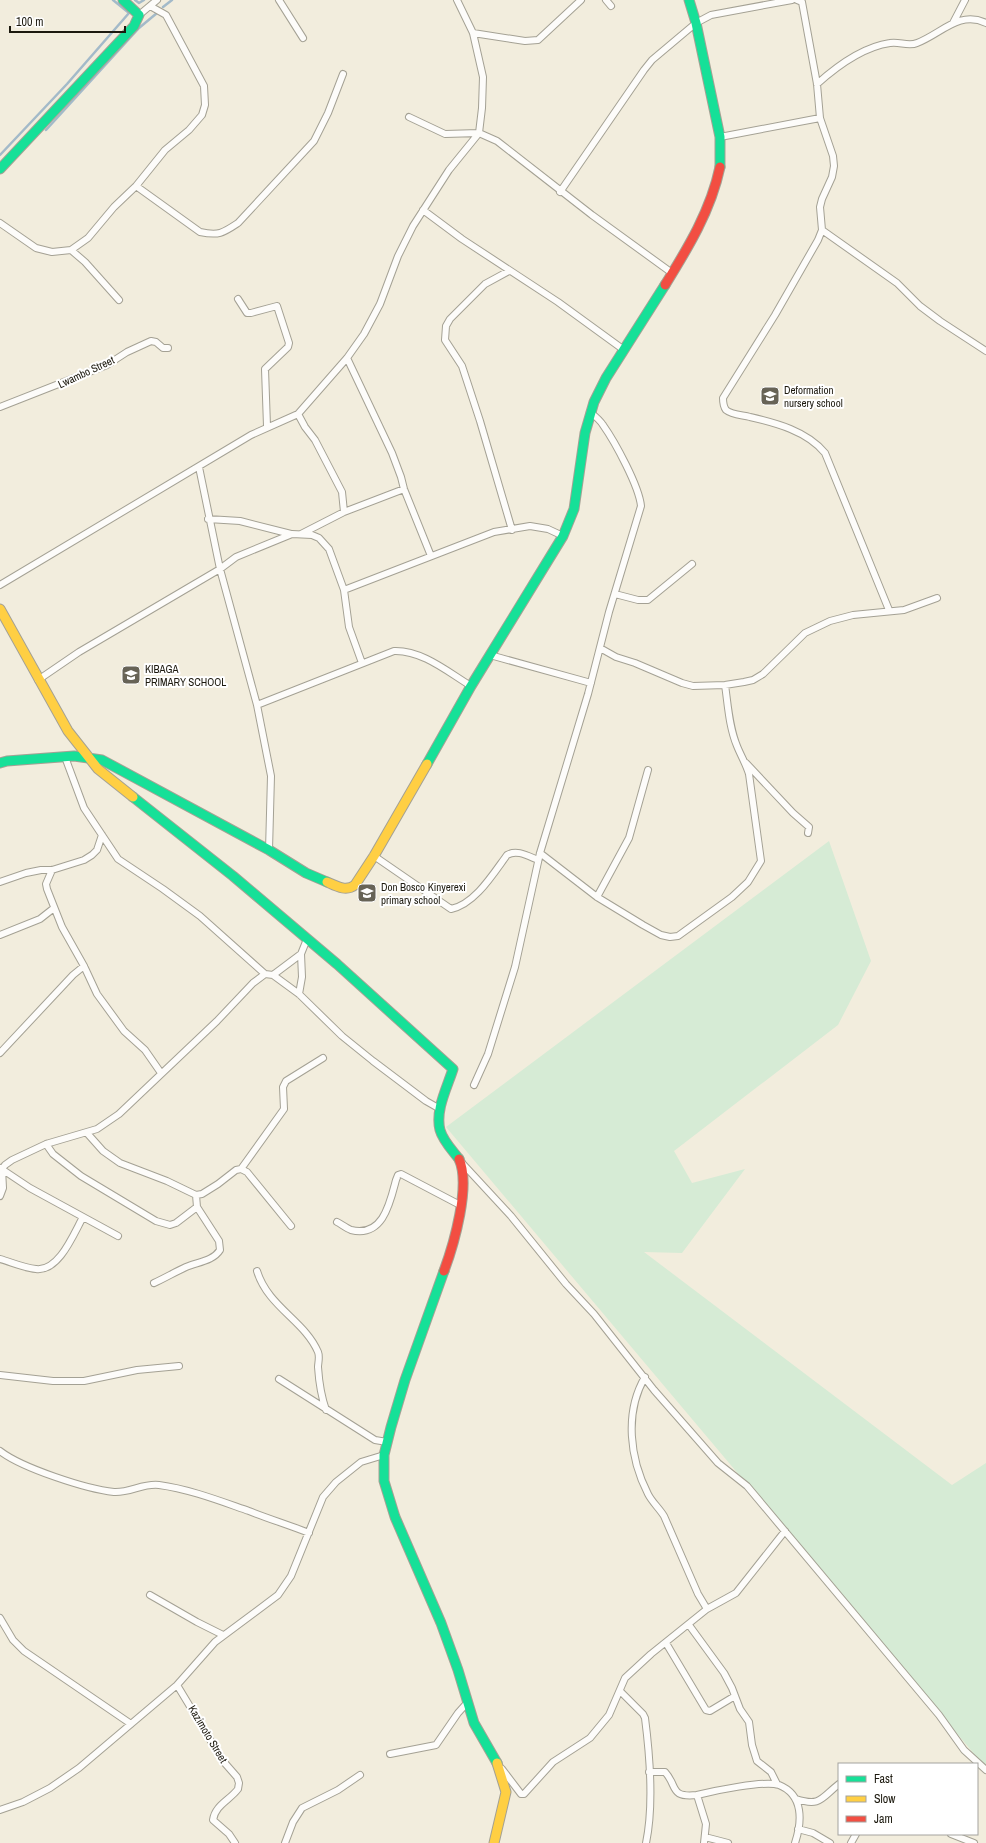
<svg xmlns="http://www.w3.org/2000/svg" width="986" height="1843" viewBox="0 0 986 1843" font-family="'Archivo Narrow',sans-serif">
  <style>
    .green { fill: #d6ebd5 }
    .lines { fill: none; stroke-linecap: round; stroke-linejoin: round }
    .stream { stroke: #a3bac9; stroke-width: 2.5 }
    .street-casing { stroke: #a4a194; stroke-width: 8 }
    .fast-casing { stroke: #a4a194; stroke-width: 11 }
    .slow-casing { stroke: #a4a194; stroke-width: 11 }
    .jam-casing { stroke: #a4a194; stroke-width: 11 }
    .street { stroke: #fdfcfa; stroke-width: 6 }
    .fast { stroke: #16e098; stroke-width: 9 }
    .slow { stroke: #ffcf43; stroke-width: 9 }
    .jam { stroke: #f24e42; stroke-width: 9 }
    .labels { text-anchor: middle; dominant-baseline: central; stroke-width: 4; stroke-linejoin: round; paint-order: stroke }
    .street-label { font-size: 11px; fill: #1c190e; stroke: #fff }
    .poi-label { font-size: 11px; fill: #1c190e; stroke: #fff; text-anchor: start }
  </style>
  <rect width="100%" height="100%" fill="#f2eddd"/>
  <path class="green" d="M 829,841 L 871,961 L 838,1025 L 674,1151 L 692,1183 L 745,1169 L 682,1253 L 644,1252 L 952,1485 L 986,1463 L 986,1768 L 446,1127 Z"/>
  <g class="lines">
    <path class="stream" d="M 135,0 L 139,3 L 144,0
      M 163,7 L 172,0
      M 46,130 L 139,28 L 157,13
      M 0,155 L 67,84 L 129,13 L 113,0"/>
    <defs>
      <path id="street" d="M 279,0 L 303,38
        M 606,0 L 611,6
        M 797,0 L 802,2 L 817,84 L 820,118 L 833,156 L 834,166 L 832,177 L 822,199 L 820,207 L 822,230 L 818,240 L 775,315 L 723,398 C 723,402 723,406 726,410 C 732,415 743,415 750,417 C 776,423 807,431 825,453 L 889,610
        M 139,15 L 157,0
        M 953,23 L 965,0
        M 473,33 L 525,41 L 538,40 L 581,0
        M 817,84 C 837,66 862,47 890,43 C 899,41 908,47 917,43 C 941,34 959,10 986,23
        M 409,117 L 445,134 L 479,133 L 497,141 L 592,215 L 672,273
        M 720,137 L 820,118
        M 136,186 L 200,232 C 219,236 223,233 238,223 L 314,141 L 328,113 L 343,74
        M 560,192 L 644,70 L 652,60 L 696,23 L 711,15 L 792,0
        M 423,210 L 462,239 L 558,302 L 624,350
        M 0,223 L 36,248 L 52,252 L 71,250 L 88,238 L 114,207 L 136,186 L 165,150 L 189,130 L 202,115 L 205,105 L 204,86 L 166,15 L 150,6
        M 822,230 L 897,283 L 920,306 L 940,321 L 986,351
        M 71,250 L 85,262 L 119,300
        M 509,271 L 485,284 L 450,319 L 446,326 L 445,340 L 462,366 L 480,421 L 512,530
        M 238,299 L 247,313 L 251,313 L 277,306 L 289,343 L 288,347 L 265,369 L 267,426
        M 347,358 L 392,453 L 401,477 L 404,489 L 431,556
        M 0,407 L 107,365 L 127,352 L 151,341 L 156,342 L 163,348 L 168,348
        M 298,414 L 305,427 L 315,440 L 342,492 L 344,512
        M 199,467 L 220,569 L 257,705 L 271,776 L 269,850
        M 208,519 L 240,521 L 291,534
        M 301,534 L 344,512 L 404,489
        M 0,585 L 251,435 L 298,414 L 347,358 L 364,334 L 380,304 L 398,256 L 413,226 L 449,170 L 479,133 L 482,108 L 483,77 L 473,33 L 457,0
        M 344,590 L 494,532 L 530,526 L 548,529 L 563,536
        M 615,594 L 638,600 L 648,600 L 692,564
        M 600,648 L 616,657 L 635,663 L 682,683 L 693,686 L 725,685 L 744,682 L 753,680 L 763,674 L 805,633 L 830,621 L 853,615 L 904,610 L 937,598
        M 490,655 L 591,683
        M 38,680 L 79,652 L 220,569 L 236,557 L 292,534 L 312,535 L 319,538 L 329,549 L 344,590 L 349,627 L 362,663
        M 257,705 L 394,651 C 422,650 448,672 471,686
        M 65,757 L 84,808 L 118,859 L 163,889 L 200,916 L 265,974
        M 746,763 L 793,813 L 809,827 L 808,833
        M 540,853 L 597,897 L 643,925 L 661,935 L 670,937 L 678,936 L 732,897 L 748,882 L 761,861 L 749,774 C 746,764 741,756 737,746 C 729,727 728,705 725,685
        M 374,856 L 451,909 C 475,904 493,874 507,855 C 517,849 528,856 538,860
        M 52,870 L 46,884 L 47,889 L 62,927 L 84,966 L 97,994 L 124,1031 L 145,1050 L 161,1073
        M 0,882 L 26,873 L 41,870 L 52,870 L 84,860 L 92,855 L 97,850 L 102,835
        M 597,897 L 629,838 L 648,770
        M 0,935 L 40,919 L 54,908
        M 273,975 L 301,954 L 307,939
        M 299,994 L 302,977 L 301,954
        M 0,1053 L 73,975 L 84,966
        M 474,1085 L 488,1054 L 515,967 L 540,853 L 588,694 L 609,612 L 641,506 C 639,486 615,442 603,425 C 600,420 595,416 590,412
        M 87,1133 L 103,1151 L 120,1163 L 167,1181 L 196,1195 L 202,1194 L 218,1184 L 236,1170 L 241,1169 L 247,1172 L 291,1226
        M 46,1144 L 53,1154 L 81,1176 L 156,1221 L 170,1225 L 176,1223 L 197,1207 L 196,1195
        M 462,1163 L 511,1216 L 566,1284 L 594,1314 L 654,1390 L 718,1463 L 747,1486 L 939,1715 L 964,1750 L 986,1770
        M 0,1168 L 30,1188 L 118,1236
        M 241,1169 L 284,1109 L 283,1087 L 286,1081 L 323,1058
        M 0,1196 L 3,1188 L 2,1169 L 5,1165 L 12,1160 L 46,1144 L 97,1129 L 119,1114 L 217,1021 L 253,983 L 265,974 L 273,975 L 299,994 L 342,1036 L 373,1061 L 426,1101 L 440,1109
        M 337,1222 C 341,1224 346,1228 351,1230 C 383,1238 390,1203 396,1180 L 398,1175 L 401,1174 L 460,1205
        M 0,1259 C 11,1262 24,1268 36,1269 C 59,1272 74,1233 83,1217
        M 257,1271 C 268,1307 305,1321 318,1352 C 320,1357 318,1363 318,1367 C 319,1382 321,1396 326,1410
        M 154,1283 C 165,1278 175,1272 186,1267 C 198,1262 213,1261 220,1250 L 219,1241 L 197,1207
        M 0,1375 L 53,1381 L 84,1381 L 137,1370 L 179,1366
        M 645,1377 C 624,1413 630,1459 648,1494 C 652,1502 659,1508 664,1516 L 698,1594 L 707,1609
        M 279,1379 L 375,1440 L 387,1442
        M 0,1451 C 22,1468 86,1489 114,1492 C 130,1493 143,1483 159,1485 C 189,1489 220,1501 249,1511 C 269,1519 289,1525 309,1533
        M 150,1595 L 197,1622 L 223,1635
        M 0,1618 L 13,1640 L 24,1651 L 131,1724
        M 689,1625 L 724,1673 L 732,1688 L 740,1709 L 749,1722 L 752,1745 L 757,1761 L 771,1772 L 777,1784
        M 666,1643 L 706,1710 L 710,1711 L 735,1696
        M 177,1685 L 223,1761 L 237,1777 L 239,1783 L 238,1789 C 230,1800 215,1805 213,1820 L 229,1834 L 235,1843
        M 620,1691 L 643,1714 L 645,1718 C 650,1757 654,1805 646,1843
        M 390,1754 L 436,1745 L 458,1713 L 467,1703
        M 502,1769 L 521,1794 L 524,1794 L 553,1762 L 590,1738 L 609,1715 L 625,1678 L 651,1654 L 707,1609 L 736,1593 L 785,1531
        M 649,1772 L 665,1772 C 678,1786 669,1798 697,1795 L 706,1824 L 704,1843
        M 697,1795 C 713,1791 765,1780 779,1785 C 804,1795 802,1822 795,1843
        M 796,1799 C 821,1807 821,1798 839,1784
        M 0,1810 L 23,1802 L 50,1788 L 79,1768 L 177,1685 L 215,1642 L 278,1595 L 291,1576 L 323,1497 L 336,1482 L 361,1462 L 384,1455
        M 798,1829 L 813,1833 L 830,1843
        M 951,1834 L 974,1843
        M 705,1837 L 728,1843
        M 285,1843 L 293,1822 L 302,1808 L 338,1790 L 360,1775
        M 851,1843 L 856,1834"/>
      <path id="fast" d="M 689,0 L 696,23 L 720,137 L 720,167
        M 0,169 L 134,26 L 139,15 L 123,0
        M 0,763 L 7,761 L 74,756 L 102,760 L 269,850 L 306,873 L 327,882
        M 427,764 L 471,686 L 563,536 L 574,509 L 585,433 L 594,402 L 606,378 L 665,285
        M 133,797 L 233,876 L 337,964 L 453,1069 C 447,1088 435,1110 440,1130 C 443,1141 453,1151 459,1159
        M 444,1271 L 405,1380 L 391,1427 L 384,1455 L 384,1481 L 395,1517 L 441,1623 L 458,1670 L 474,1723 L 497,1763"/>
      <path id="slow" d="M 0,609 L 68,731 L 98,769 L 133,797
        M 327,882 C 336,886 346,892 355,885 L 374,856 L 427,764
        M 494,1843 L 506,1792 L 497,1763"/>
      <path id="jam" d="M 665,285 C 688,248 711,210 720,167
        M 444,1271 C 454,1244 471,1185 459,1159"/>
    </defs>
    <use href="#street" class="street-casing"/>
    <use href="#fast" class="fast-casing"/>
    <use href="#slow" class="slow-casing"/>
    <use href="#jam" class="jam-casing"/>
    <use href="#street" class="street"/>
    <use href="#fast" class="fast"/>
    <use href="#slow" class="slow"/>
    <use href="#jam" class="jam"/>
  </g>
  <defs>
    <symbol id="school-square" viewBox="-11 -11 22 22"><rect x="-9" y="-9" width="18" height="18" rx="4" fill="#676356" stroke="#fff"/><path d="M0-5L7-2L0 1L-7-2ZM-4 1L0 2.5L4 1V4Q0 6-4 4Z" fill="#fff"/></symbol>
  </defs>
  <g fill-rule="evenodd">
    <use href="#school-square" x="759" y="385" width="22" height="22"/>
    <use href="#school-square" x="120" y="664" width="22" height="22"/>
    <use href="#school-square" x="356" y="882" width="22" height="22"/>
  </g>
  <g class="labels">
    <g class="street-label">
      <text transform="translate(86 372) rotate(-25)">Lwambo Street</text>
      <text transform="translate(208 1734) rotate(59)">Kazimoto Street</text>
    </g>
    <g class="poi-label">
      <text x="784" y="390">Deformation<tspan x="784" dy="13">nursery school</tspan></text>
      <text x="145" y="669">KIBAGA<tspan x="145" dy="13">PRIMARY SCHOOL</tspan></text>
      <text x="381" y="887">Don Bosco Kinyerexi<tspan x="381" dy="13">primary school</tspan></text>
    </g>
  </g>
  <rect x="838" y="1763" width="140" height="72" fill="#ffffff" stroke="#a4a39f"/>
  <rect x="846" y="1776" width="20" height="6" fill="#16e098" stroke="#a4a39f"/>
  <text x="874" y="1783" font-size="12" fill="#1c190e">Fast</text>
  <rect x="846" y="1796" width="20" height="6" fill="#ffcf43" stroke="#a4a39f"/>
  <text x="874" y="1803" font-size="12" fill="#1c190e">Slow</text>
  <rect x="846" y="1816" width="20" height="6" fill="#f24e42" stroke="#a4a39f"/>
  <text x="874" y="1823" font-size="12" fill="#1c190e">Jam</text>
  <path d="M10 26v6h115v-6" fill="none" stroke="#1c190e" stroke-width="2"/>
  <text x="16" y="26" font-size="12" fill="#1c190e" stroke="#ffffff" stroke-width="3" paint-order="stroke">100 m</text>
</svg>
